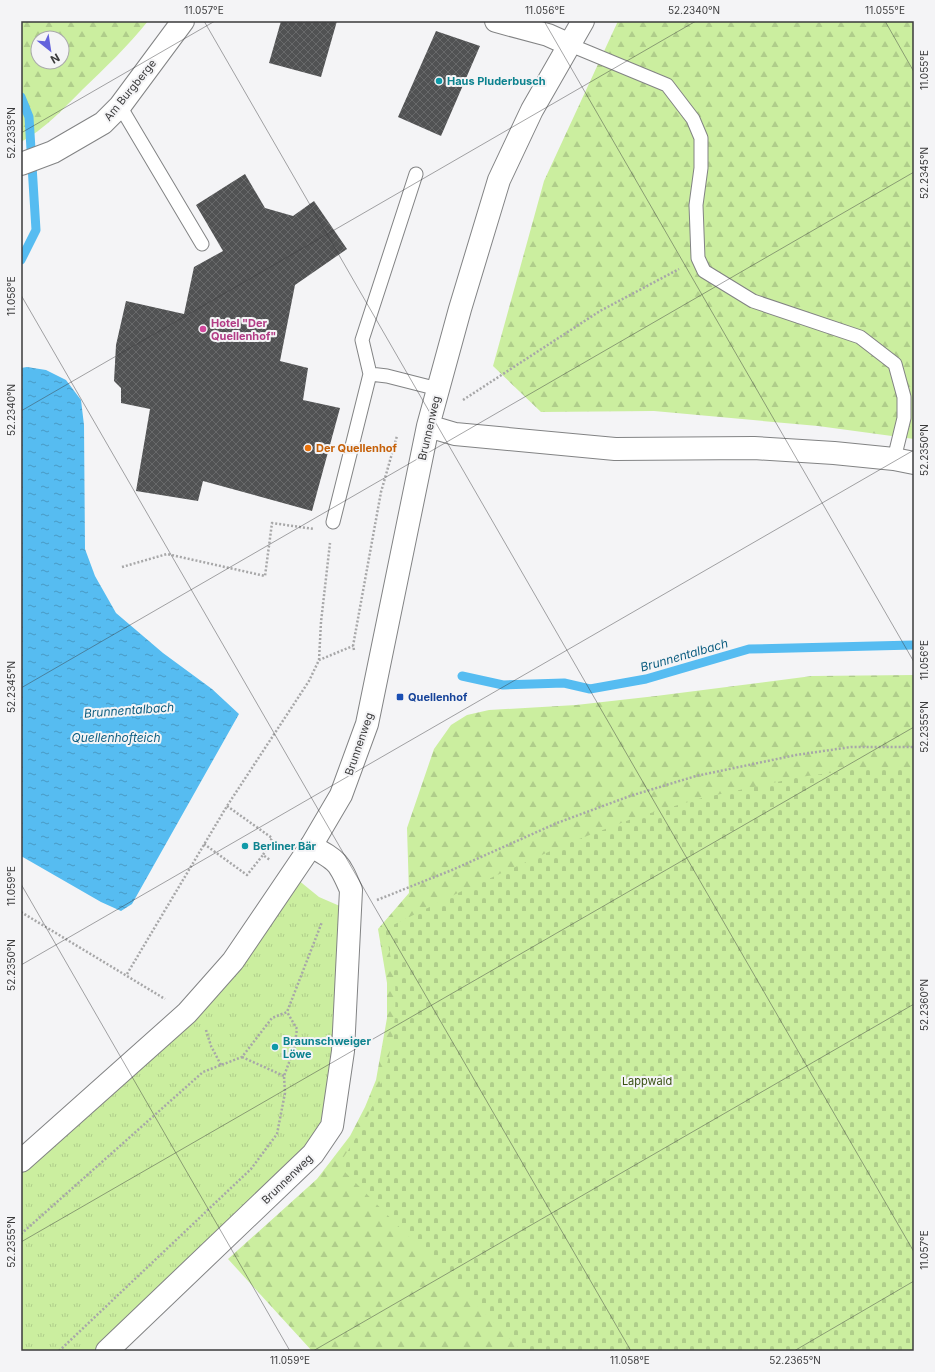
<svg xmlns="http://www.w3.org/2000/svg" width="935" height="1372" viewBox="0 0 935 1372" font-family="Inter,sans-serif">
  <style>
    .forest { fill: url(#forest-firs); fill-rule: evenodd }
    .cemetery { fill: url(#cemetery-stones) }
    .park { fill: url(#park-tufts) }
    .water { fill: url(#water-ripples) }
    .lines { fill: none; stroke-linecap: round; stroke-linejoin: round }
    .stream { stroke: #56bcf1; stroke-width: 9 }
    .building { fill: url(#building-cross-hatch) }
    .service-casing { stroke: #828384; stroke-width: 15 }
    .minor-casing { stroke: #828384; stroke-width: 24 }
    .secondary-casing { stroke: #828384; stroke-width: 24 }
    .path { stroke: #a7a7a8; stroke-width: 2.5; stroke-dasharray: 2 2; stroke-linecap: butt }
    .service { stroke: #fff; stroke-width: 13 }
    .minor { stroke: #fff; stroke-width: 22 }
    .secondary { stroke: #fff; stroke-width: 22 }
    .ticks { fill: none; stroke: #3a3a3b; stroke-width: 1; stroke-opacity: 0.45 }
    .culture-dot { fill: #0f9aa8; stroke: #f4f4f6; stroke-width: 1.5 }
    .hotel-dot { fill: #d1479c; stroke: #f4f4f6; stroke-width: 1.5 }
    .food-dot { fill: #e8710a; stroke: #f4f4f6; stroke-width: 1.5 }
    .transit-dot { fill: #1a4fb4; stroke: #f4f4f6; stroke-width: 1.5 }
    .labels { text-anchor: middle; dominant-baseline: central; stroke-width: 4; stroke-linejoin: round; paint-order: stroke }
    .culture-label { font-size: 11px; font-weight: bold; fill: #0d838f; stroke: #f4f4f6; text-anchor: start }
    .street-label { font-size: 11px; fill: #3a3a3b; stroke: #f4f4f6 }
    .hotel-label { font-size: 11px; font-weight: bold; fill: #b23c85; stroke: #f4f4f6; text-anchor: start }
    .food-label { font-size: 11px; font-weight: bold; fill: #c56008; stroke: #f4f4f6; text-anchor: start }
    .transit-label { font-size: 11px; font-weight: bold; fill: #164399; stroke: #f4f4f6; text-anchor: start }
    .park-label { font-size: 11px; fill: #395113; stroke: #f4f4f6 }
    .water-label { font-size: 12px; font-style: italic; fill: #0d5e81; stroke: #f4f4f6 }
    .neatline { fill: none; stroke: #3a3a3b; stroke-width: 1.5 }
    .ticks-label { font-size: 10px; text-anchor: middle; fill: #3a3a3b }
  </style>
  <defs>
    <pattern id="forest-firs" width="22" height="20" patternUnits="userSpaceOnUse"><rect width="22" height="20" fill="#cbee9f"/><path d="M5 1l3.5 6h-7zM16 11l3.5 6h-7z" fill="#afcd8a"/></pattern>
    <pattern id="cemetery-stones" width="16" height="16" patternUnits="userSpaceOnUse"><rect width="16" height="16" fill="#cbee9f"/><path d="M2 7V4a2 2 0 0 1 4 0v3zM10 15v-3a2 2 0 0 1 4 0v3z" fill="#afcd8a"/></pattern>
    <pattern id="park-tufts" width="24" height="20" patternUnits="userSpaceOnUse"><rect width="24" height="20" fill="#cbee9f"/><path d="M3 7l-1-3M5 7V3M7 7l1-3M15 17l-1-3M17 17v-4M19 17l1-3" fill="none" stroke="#afcd8a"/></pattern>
    <pattern id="water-ripples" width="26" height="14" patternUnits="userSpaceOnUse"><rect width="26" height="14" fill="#56bcf1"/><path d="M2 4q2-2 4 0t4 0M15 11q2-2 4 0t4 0" fill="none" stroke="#489ac4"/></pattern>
    <pattern id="building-cross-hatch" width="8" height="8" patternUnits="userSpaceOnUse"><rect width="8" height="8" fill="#515253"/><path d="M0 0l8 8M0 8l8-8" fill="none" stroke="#68696a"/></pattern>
  </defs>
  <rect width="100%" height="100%" fill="#f4f4f6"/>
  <path class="forest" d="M 21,21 L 148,21 C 128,46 105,68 82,90 C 63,109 45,129 21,142 ZM 38,38 L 62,38 L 62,62 L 38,62 Z
    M 618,21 L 914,21 L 914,439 L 818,426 L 654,411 L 541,412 L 493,366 L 544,181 Z
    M 914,675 L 914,1351 L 312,1351 L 228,1259 L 317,1179 L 350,1136 L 365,1107 L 376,1080 L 387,1018 L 387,983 L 378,929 L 409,893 L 407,828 L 434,749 L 451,725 L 467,715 L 489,710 L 576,705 L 656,696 L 812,676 Z"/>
  <path class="cemetery" d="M 914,769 L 914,1351 L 522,1351 L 338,1165 C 377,1112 399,1050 395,983 C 393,965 388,946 385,929 L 462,891 L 566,844 L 637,817 L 702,798 L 800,777 L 852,770 Z"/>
  <path class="park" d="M 292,875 L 319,897 L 349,910 L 339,1122 L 107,1351 L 21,1351 L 21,1161 L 187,1013 Z"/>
  <path class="water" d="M 27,367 L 46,370 L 66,380 L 81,400 L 84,425 L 85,549 L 95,576 L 116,613 L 163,653 L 212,689 L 239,714 L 132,904 L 121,911 L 101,902 L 21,856 L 21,368 Z"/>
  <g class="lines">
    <path class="stream" d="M 21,97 L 29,117 L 36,230 L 21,260
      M 462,676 L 503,685 L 564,683 L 590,689 L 646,679 L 749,649 L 914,645"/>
  </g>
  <path class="building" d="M 281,21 L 337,21 L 321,77 L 269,63 Z
    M 436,31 L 480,46 L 441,136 L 398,117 Z
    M 245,174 L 265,208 L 293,216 L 314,201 L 347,249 L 295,285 L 280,361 L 308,368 L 303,400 L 340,408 L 312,511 L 203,481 L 198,501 L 136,491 L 150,409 L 121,403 L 121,388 L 114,381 L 116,345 L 126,301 L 184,314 L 194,267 L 223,251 L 196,205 Z"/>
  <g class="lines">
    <defs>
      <path id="service" d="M 568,44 L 667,85 L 693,119 L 701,138 L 701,168 L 696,205 L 698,258 L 704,271 L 753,301 L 860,337 L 895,364 L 904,397 L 904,418 L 894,459
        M 120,106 L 202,244
        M 416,174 L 362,340 L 370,374 L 387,376 L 438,389
        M 333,522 L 370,374"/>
      <path id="minor" d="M 496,21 L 548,35 L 568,44
        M 21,164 L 53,152 L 103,123 L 120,106 L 183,21
        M 107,1351 L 313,1154 L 332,1126 L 343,1051 L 351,890 C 339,862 338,861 311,846"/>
      <path id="secondary" d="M 428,426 L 455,434 L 615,449 L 754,448 L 834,453 L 894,459 L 914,463
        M 21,1161 L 187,1013 L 233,961 L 311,846 L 341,795 L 367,724 L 428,426 L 460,309 L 499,180 L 532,110 L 583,21"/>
    </defs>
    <use href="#service" class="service-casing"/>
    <use href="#minor" class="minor-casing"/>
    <use href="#secondary" class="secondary-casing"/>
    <path class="path" d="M 463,400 L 600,311 L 679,269
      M 122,567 L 167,554 L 265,576 L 272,523 L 314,529
      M 354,650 L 353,646 L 381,492 L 397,436
      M 319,660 L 321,622 L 330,543
      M 227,806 L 272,838 L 263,855 L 270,860
      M 204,844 L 247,875 L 263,855
      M 377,900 L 452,870 L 557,823 L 630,796 L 696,776 L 796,755 L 851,747 L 914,747
      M 21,912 L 165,999
      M 127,974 L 227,806 L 309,681 L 319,660 L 353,646
      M 206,1030 L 211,1046 L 221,1065
      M 242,1057 L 284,1076
      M 21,1234 L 203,1072 L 242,1057 L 272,1018 L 287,1012 L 322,922
      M 59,1351 L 251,1169 L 277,1134 L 285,1093 L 284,1076 L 294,1049 L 297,1029 L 287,1012"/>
    <use href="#service" class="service"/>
    <use href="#minor" class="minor"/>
    <use href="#secondary" class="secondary"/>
  </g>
  <path class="ticks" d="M 204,21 L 914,1252M 544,21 L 914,662M 885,21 L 914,72M 21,133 L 215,21M 21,295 L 631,1351M 21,411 L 696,21M 21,688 L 914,172M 21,884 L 290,1351M 21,965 L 914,450M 21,1242 L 914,727M 313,1351 L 914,1004M 794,1351 L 914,1281"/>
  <g class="culture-dot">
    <circle cx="439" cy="81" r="4"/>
    <circle cx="245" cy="846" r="4"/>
    <circle cx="275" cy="1047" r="4"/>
  </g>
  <circle class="hotel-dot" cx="203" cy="329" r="4"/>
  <circle class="food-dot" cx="308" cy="448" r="4"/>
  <rect class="transit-dot" x="396" y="693" width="8" height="8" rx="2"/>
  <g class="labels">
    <g class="culture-label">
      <text x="447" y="81">Haus Pluderbusch</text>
      <text x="253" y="846">Berliner Bär</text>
      <text x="283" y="1041">Braunschweiger<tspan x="283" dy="13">Löwe</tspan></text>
    </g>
    <g class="street-label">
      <text transform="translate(130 90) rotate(-51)">Am Burgberge</text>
      <text transform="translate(429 428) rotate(-77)">Brunnenweg</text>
      <text transform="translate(359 744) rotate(-71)">Brunnenweg</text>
      <text transform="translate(287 1179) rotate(-44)">Brunnenweg</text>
    </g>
    <g class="hotel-label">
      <text x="211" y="323">Hotel "Der<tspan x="211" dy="13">Quellenhof"</tspan></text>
    </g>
    <g class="food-label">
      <text x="316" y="448">Der Quellenhof</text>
    </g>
    <g class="transit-label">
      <text x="408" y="697">Quellenhof</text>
    </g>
    <g class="park-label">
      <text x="647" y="1081">Lappwald</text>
    </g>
    <g class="water-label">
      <text transform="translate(684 655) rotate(-16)">Brunnentalbach</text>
      <text transform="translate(129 710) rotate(-4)">Brunnentalbach</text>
      <text x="116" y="737">Quellenhofteich</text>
    </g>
  </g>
  <rect width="935" height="1372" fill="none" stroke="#f4f4f6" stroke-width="44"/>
  <g transform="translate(50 50) rotate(150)"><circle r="19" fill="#f4f4f6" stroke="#aaaaab"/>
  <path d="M0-3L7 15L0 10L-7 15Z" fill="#6463dc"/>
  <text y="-6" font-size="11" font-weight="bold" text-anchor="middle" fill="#3a3a3b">N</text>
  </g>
  <rect x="22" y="22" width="891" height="1328" class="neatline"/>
  <g class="ticks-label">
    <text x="204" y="14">11.057°E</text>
    <text x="545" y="14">11.056°E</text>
    <text x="694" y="14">52.2340°N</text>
    <text x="885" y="14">11.055°E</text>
    <text transform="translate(924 70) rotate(-90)" y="4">11.055°E</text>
    <text transform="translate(11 133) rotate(-90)" y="4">52.2335°N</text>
    <text transform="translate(924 173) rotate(-90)" y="4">52.2345°N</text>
    <text transform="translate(11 296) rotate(-90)" y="4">11.058°E</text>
    <text transform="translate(11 410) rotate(-90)" y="4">52.2340°N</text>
    <text transform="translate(924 450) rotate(-90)" y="4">52.2350°N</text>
    <text transform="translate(924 660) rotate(-90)" y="4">11.056°E</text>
    <text transform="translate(11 687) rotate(-90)" y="4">52.2345°N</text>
    <text transform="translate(924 727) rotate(-90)" y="4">52.2355°N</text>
    <text transform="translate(11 886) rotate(-90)" y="4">11.059°E</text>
    <text transform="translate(11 965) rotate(-90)" y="4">52.2350°N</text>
    <text transform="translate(924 1005) rotate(-90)" y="4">52.2360°N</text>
    <text transform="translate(11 1242) rotate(-90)" y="4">52.2355°N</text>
    <text transform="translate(924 1250) rotate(-90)" y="4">11.057°E</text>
    <text x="290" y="1364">11.059°E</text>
    <text x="630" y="1364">11.058°E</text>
    <text x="795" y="1364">52.2365°N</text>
  </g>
</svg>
